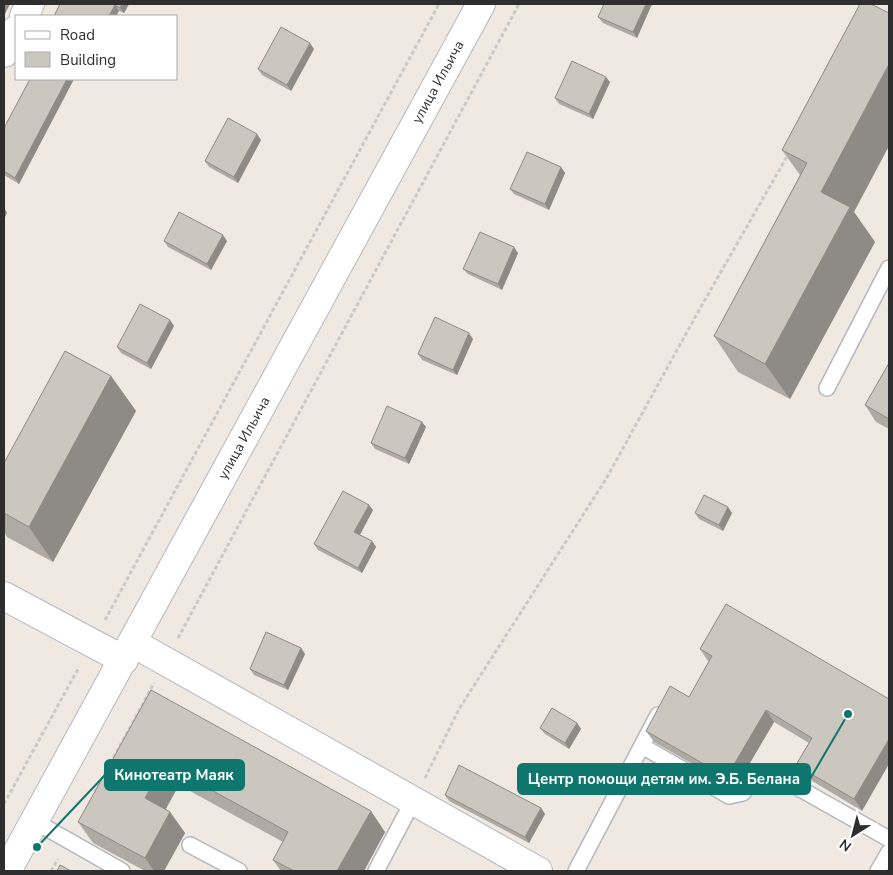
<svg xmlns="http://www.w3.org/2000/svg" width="893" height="875" viewBox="0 0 893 875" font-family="'Nunito Sans',sans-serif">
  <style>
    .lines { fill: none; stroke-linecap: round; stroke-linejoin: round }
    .service-casing { stroke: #b4b7c1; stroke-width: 18 }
    .minor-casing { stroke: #b4b7c1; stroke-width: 30 }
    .tertiary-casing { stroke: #b4b7c1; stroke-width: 30 }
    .path { stroke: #c9c9c9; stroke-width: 3; stroke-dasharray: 4 2.5; stroke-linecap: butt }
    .service { stroke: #fff; stroke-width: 15 }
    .minor { stroke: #fff; stroke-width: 28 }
    .tertiary { stroke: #fff; stroke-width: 28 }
    .wall { fill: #afaba4 }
    .shaded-wall { fill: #8e8b86 }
    .building { fill: #cbc7bf; stroke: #8e8b86 }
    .labels { text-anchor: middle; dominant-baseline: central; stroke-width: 5; stroke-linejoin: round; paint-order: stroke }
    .street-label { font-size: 14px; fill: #2e2e2e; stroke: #fff }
    .leader { fill: none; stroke: #0f766e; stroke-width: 2 }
    .callout-dot { fill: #0f766e; stroke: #fff; stroke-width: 2 }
    .callout { fill: #0f766e; stroke: #0f766e; stroke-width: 2 }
    .callout-label { font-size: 15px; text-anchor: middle; font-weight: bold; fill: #fff }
  </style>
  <rect width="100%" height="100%" fill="#efe9e1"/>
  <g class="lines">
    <defs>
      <path id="service" d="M 827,388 L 889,268
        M 642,746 L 729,796 L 743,793 L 756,774 L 772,773 L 889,839
        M 34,821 L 122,871
        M 190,845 L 239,871
        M 376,871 L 413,801
        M 576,871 L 658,715
        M 878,871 L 889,852"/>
      <path id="minor" d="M 24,16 L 30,4
        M 4,53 L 16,30
        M 4,596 L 124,660
        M 133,643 L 538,871"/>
      <path id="tertiary" d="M 7,871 L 481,4"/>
    </defs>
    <use href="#service" class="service-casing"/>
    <use href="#minor" class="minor-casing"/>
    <use href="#tertiary" class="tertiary-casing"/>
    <path class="path" d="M 105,620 L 439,4
      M 178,638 L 519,4
      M 425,778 L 459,709 L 606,479 L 698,312 L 789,153
      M 95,792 L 154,683
      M 4,804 L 79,667
      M 51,871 L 58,859"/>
    <use href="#service" class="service"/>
    <use href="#minor" class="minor"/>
    <use href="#tertiary" class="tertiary"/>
  </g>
  <path class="wall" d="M 60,4 L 129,4 L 124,13 L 119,11 L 116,16 L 54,16 Z
    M 652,4 L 637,38 L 603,23 L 598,17 Z
    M 860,4 L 854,212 L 875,242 L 790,399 L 738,372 L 714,336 L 800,175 L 782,150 Z
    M 314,49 L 291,91 L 262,75 L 258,69 Z
    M 30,79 L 74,79 L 19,184 L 4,175 L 4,128 Z
    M 610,82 L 593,119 L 559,104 L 555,98 Z
    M 261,140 L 238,183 L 209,167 L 205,161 Z
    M 561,167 L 565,173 L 549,210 L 514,194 L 510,189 Z
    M 164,241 L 227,241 L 211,270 L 168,247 Z
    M 518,253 L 502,290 L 468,274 L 463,269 Z
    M 174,326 L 151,369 L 121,353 L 117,347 Z
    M 473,339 L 457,375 L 422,360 L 418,354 Z
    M 889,363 L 889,429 L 876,422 L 865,405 Z
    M 111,376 L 136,411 L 53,562 L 7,537 L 4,532 L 4,463 Z
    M 426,427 L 409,464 L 375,449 L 371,443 Z
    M 373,510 L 360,535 L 372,541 L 376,547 L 362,573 L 318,550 L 314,544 Z
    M 695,513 L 732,513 L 723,531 L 699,519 Z
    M 726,604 L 862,811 L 804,776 L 796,765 L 809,743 L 774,722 L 737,785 L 731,786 L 654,742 L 646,731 L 689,697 L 709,661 L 708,661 L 700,649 Z
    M 301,648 L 305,654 L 288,690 L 254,675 L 250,669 Z
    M 151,690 L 385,832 L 364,871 L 281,871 L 273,860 L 283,842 L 179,785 L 166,809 L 170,812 L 185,833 L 164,871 L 145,871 L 93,843 L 78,822 Z
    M 577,723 L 581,729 L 569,749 L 545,734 L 540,728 Z
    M 445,795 L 541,808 L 545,814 L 529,843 L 449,801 Z"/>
  <path class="shaded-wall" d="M 4,4 L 10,4 L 4,16 Z
    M 122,4 L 129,4 L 124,13 L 120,8 Z
    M 646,4 L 652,4 L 637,38 L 633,32 Z
    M 115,5 L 119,11 L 116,16 L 109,16 Z
    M 310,43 L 314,49 L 291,91 L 287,85 Z
    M 889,64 L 889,146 L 854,212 L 875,242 L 790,399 L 765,364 L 821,192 Z
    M 606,77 L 610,82 L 593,119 L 589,114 Z
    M 67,79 L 74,79 L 19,184 L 15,178 Z
    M 257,134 L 261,140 L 238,183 L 234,177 Z
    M 561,167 L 565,173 L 549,210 L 545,204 Z
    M 4,207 L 7,213 L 4,219 Z
    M 223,235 L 227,241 L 211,270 L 207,264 Z
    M 514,247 L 518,253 L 502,290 L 498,284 Z
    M 170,320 L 174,326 L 151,369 L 147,363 Z
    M 469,333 L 473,339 L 457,375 L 453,370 Z
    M 111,376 L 136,411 L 53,562 L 29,527 Z
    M 422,422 L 426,427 L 409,464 L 405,458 Z
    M 369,505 L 373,510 L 358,538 L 354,532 Z
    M 728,507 L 732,513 L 723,531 L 719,525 Z
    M 372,541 L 376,547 L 362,573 L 358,568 Z
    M 301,648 L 305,654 L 288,690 L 284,685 Z
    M 766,710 L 774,722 L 737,785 L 729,773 Z
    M 577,723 L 581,729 L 569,749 L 565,743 Z
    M 889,739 L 889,764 L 862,811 L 854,799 Z
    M 164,764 L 179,785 L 160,819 L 145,798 Z
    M 541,808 L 545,814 L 529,843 L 525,837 Z
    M 371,811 L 385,832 L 364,871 L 337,871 Z
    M 170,812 L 185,833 L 164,871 L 154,871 L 145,858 Z"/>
  <path class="building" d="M 60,4 L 122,4 L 120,8 L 115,5 L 109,16 L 54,16 Z
    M 604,4 L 646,4 L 633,32 L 598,17 Z
    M 860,4 L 871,4 L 889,13 L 889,64 L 821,192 L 850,207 L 765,364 L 714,336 L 807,163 L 782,150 Z
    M 281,27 L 310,43 L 287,85 L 258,69 Z
    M 572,61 L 606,77 L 589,114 L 555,98 Z
    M 30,79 L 67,79 L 15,178 L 4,171 L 4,128 Z
    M 228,118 L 257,134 L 234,177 L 205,161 Z
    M 527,152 L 561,167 L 545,204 L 510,189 Z
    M 179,212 L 223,235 L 207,264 L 164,241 Z
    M 480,232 L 514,247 L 498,284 L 463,269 Z
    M 140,304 L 170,320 L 147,363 L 117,347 Z
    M 435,317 L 469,333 L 453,370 L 418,354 Z
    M 65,351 L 111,376 L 29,527 L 4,513 L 4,463 Z
    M 889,363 L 889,419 L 865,405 Z
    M 387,406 L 422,422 L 405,458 L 371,443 Z
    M 343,491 L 369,505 L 354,532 L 372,541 L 358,568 L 314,544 Z
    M 704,495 L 728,507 L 719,525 L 695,513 Z
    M 726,604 L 889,699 L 889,739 L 854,799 L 796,765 L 812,738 L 766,710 L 729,773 L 723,775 L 646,731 L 670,686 L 689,697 L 712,656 L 700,649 Z
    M 266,632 L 301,648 L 284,685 L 250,669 Z
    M 151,690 L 371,811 L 337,871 L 294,871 L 273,860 L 288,832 L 164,764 L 145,798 L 170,812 L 145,858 L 78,822 Z
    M 552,708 L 577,723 L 565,743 L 540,728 Z
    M 459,765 L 541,808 L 525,837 L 445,795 Z
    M 60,865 L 71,871 L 57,871 Z"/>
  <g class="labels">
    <g class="street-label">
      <text transform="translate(438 82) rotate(-61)">улица Ильича</text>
      <text transform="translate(244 438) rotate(-61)">улица Ильича</text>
    </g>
  </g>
  <path class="leader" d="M37 847L105 775M848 714L810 779"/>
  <g class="callout-dot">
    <circle cx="37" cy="847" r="5"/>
    <circle cx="848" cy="714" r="5"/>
  </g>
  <g class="callout">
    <rect x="105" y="760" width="139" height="30" rx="5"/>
    <rect x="518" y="764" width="292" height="30" rx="5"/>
  </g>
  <g class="callout-label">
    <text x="174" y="780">Кинотеатр Маяк</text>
    <text x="664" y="784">Центр помощи детям им. Э.Б. Белана</text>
  </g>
  <rect width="893" height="875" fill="none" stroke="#2e2e2e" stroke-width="10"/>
  <rect x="15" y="15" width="162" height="65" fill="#ffffff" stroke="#ababab"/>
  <rect x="25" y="31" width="25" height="8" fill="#ffffff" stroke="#ababab"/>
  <text x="60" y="40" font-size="15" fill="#2e2e2e">Road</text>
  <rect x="25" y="52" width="25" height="15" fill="#cbc7bf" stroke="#ababab"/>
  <text x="60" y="65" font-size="15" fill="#2e2e2e">Building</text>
  <g transform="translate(853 835) rotate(216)" stroke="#ffffff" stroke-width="4" paint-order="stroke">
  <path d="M0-4L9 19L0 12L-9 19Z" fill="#2e2e2e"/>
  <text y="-8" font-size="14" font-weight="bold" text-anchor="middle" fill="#2e2e2e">N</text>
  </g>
</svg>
